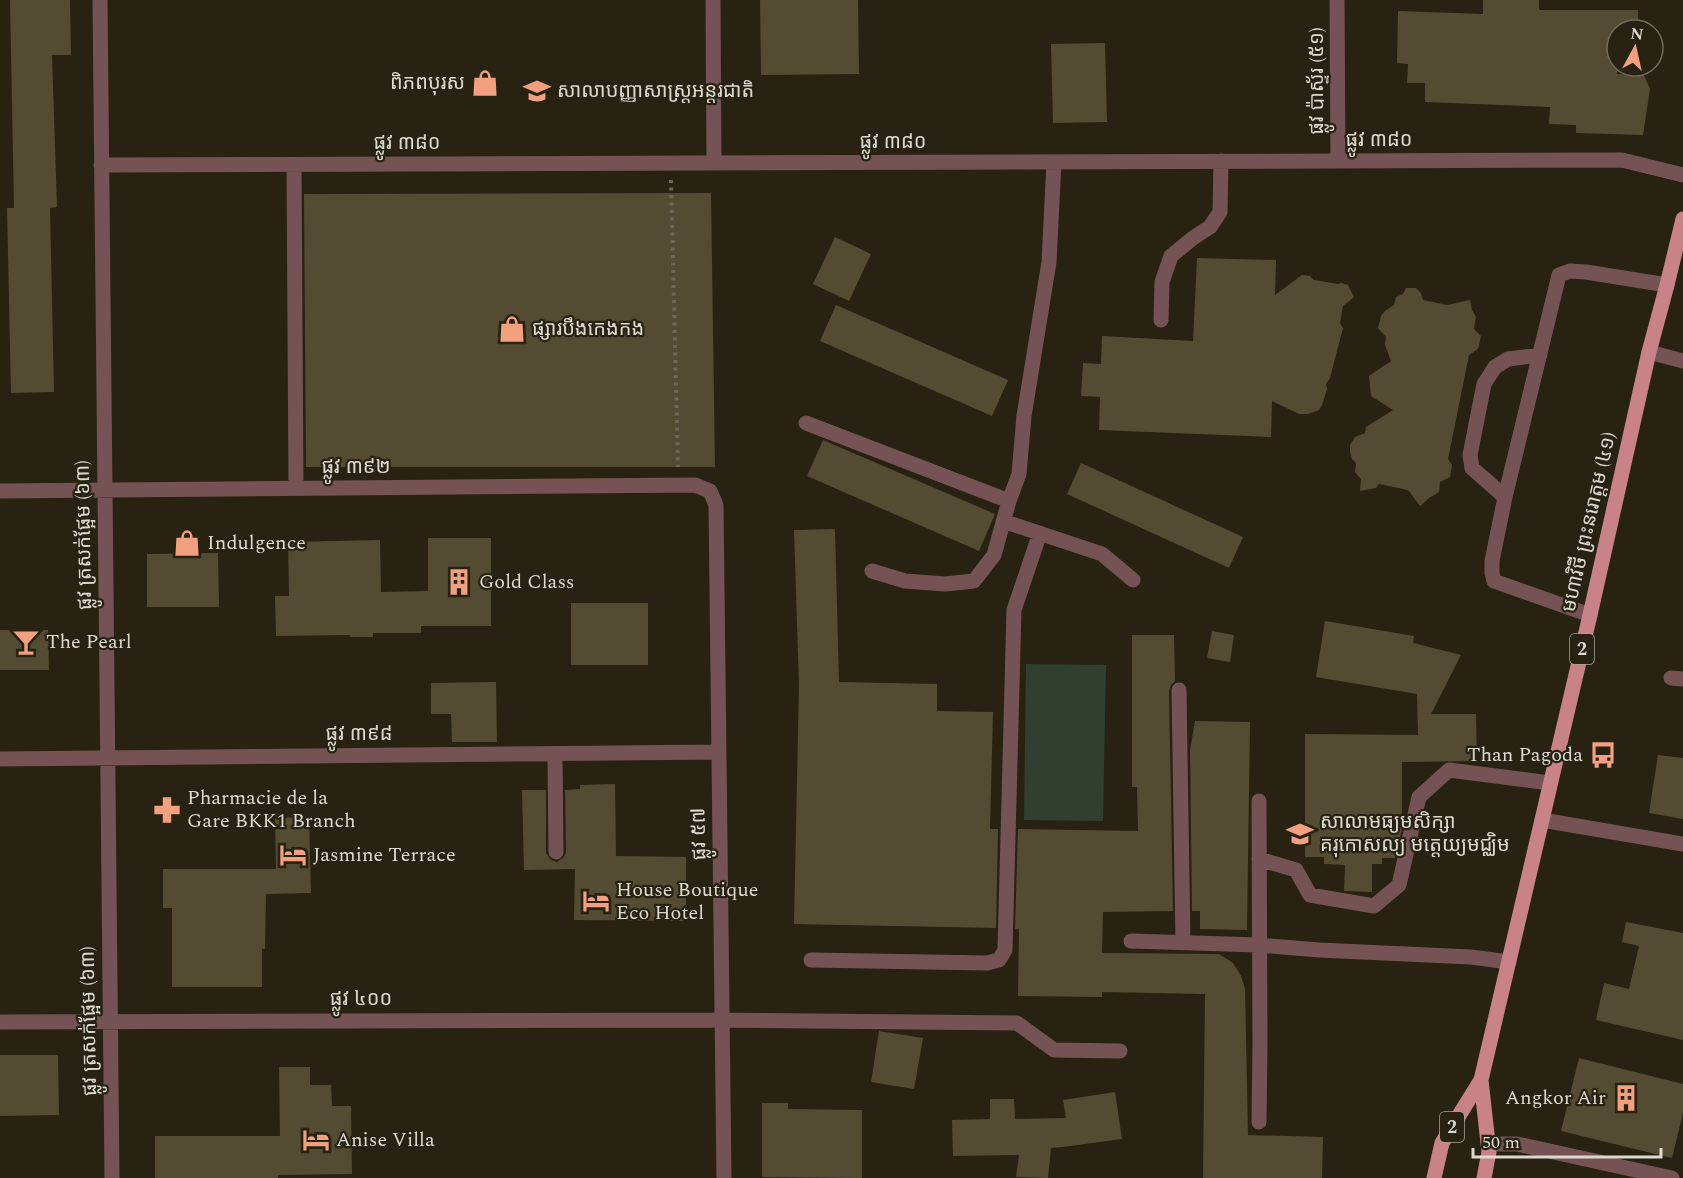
<svg xmlns="http://www.w3.org/2000/svg" width="1683" height="1178" viewBox="0 0 1683 1178" font-family="Spectral,'Noto Sans Khmer',serif">
  <style>
    .green { fill: #303f2f }
    .building { fill: #544c32 }
    .lines { fill: none; stroke-linecap: round; stroke-linejoin: round }
    .path { stroke: #6c685a; stroke-width: 4; stroke-dasharray: 3 4.5; stroke-linecap: butt }
    .minor { stroke: #755355; stroke-width: 15 }
    .major { stroke: #c88288; stroke-width: 15 }
    .labels { text-anchor: middle; dominant-baseline: central; stroke-width: 4.5; stroke-linejoin: round; paint-order: stroke }
    .shield { fill: #272212; stroke: #a6a296; stroke-width: 1.5 }
    .shield-label { font-size: 18px; font-weight: bold; fill: #dcd9cf }
    .street-label { font-size: 20px; fill: #dcd9cf; stroke: #272212 }
    .poi-label { font-size: 20px; fill: #dcd9cf; stroke: #272212; text-anchor: start }
  </style>
  <rect width="100%" height="100%" fill="#272212"/>
  <path class="green" d="M 1026,664 L 1106,665 L 1103,821 L 1024,820 Z"/>
  <path class="building" d="M 10,0 L 70,0 L 71,55 L 52,55 L 57,207 L 50,208 L 54,392 L 11,393 L 7,208 L 14,208 Z
    M 760,0 L 858,0 L 859,74 L 761,75 Z
    M 1483,0 L 1539,0 L 1539,10 L 1638,10 L 1638,30 L 1617,30 L 1617,74 L 1644,75 L 1650,89 L 1643,135 L 1576,133 L 1576,125 L 1549,124 L 1550,107 L 1425,102 L 1425,83 L 1407,83 L 1408,64 L 1397,63 L 1398,11 L 1483,14 Z
    M 1105,43 L 1107,122 L 1053,123 L 1051,44 Z
    M 711,193 L 715,467 L 306,467 L 304,194 Z
    M 835,237 L 871,254 L 849,301 L 813,284 Z
    M 1197,258 L 1276,260 L 1275,295 L 1302,275 L 1310,276 L 1314,280 L 1338,284 L 1341,283 L 1348,285 L 1354,297 L 1343,306 L 1340,323 L 1343,328 L 1330,378 L 1326,384 L 1327,389 L 1322,405 L 1319,410 L 1308,414 L 1299,414 L 1272,401 L 1271,437 L 1099,430 L 1100,397 L 1081,396 L 1083,363 L 1101,364 L 1102,336 L 1193,341 Z
    M 1406,288 L 1416,288 L 1421,293 L 1423,300 L 1447,305 L 1470,300 L 1472,310 L 1476,317 L 1474,329 L 1481,336 L 1478,349 L 1469,355 L 1448,459 L 1452,465 L 1450,477 L 1440,482 L 1439,492 L 1429,498 L 1420,506 L 1408,490 L 1379,484 L 1376,488 L 1360,491 L 1361,479 L 1355,472 L 1356,463 L 1352,459 L 1350,452 L 1350,445 L 1355,437 L 1365,433 L 1366,427 L 1393,410 L 1371,396 L 1369,376 L 1391,361 L 1385,345 L 1386,337 L 1378,328 L 1381,316 L 1385,311 L 1394,305 L 1396,297 L 1403,294 Z
    M 836,305 L 1008,380 L 992,416 L 820,341 Z
    M 823,440 L 995,514 L 979,551 L 807,476 Z
    M 1081,463 L 1243,537 L 1229,568 L 1067,494 Z
    M 835,529 L 839,682 L 937,684 L 937,711 L 993,712 L 990,829 L 998,829 L 996,928 L 794,924 L 799,685 L 794,530 Z
    M 428,538 L 491,538 L 491,626 L 421,626 L 421,633 L 373,633 L 373,637 L 350,637 L 350,635 L 276,636 L 275,596 L 289,596 L 288,542 L 380,540 L 381,592 L 428,591 Z
    M 218,553 L 219,607 L 147,607 L 147,554 Z
    M 571,603 L 648,603 L 648,665 L 571,665 Z
    M 1325,621 L 1414,636 L 1413,643 L 1461,655 L 1431,714 L 1476,714 L 1477,761 L 1402,762 L 1402,829 L 1395,858 L 1382,858 L 1382,864 L 1372,864 L 1372,892 L 1344,891 L 1345,865 L 1324,864 L 1324,857 L 1305,857 L 1305,734 L 1418,735 L 1417,694 L 1316,677 Z
    M 0,630 L 48,630 L 49,670 L 0,670 Z
    M 1212,631 L 1234,635 L 1230,662 L 1207,658 Z
    M 1132,635 L 1174,635 L 1175,681 L 1171,685 L 1169,690 L 1173,911 L 1103,912 L 1102,953 L 1219,954 L 1233,963 L 1241,976 L 1245,989 L 1248,1135 L 1323,1137 L 1322,1178 L 1203,1178 L 1205,994 L 1102,992 L 1102,997 L 1018,996 L 1019,929 L 1015,929 L 1018,829 L 1138,831 L 1137,787 L 1132,787 Z
    M 496,682 L 497,742 L 452,742 L 451,714 L 431,714 L 431,683 Z
    M 1195,721 L 1250,722 L 1247,930 L 1200,929 L 1200,911 L 1192,911 L 1190,750 Z
    M 1658,755 L 1683,758 L 1683,819 L 1649,813 Z
    M 615,784 L 616,856 L 686,857 L 686,921 L 574,920 L 575,869 L 524,870 L 522,790 L 546,790 L 546,853 L 551,860 L 557,862 L 564,857 L 566,852 L 565,790 L 580,789 L 580,785 Z
    M 309,817 L 311,893 L 266,894 L 265,949 L 262,949 L 262,987 L 172,987 L 172,908 L 163,908 L 163,869 L 276,869 L 275,818 Z
    M 1626,922 L 1683,933 L 1683,1040 L 1596,1020 L 1604,983 L 1629,989 L 1639,946 L 1622,942 Z
    M 879,1031 L 923,1038 L 914,1089 L 871,1082 Z
    M 0,1055 L 58,1055 L 59,1115 L 0,1116 Z
    M 1579,1058 L 1683,1084 L 1683,1113 L 1672,1158 L 1561,1131 Z
    M 279,1067 L 310,1067 L 310,1085 L 331,1085 L 332,1106 L 351,1106 L 352,1174 L 278,1175 L 278,1178 L 155,1178 L 155,1136 L 280,1136 Z
    M 1115,1092 L 1122,1139 L 1063,1147 L 1051,1148 L 1048,1178 L 1016,1177 L 1019,1155 L 953,1156 L 952,1120 L 990,1119 L 990,1099 L 1014,1099 L 1015,1119 L 1066,1118 L 1063,1100 Z
    M 762,1103 L 788,1103 L 788,1109 L 862,1110 L 862,1178 L 762,1177 Z"/>
  <g class="lines">
    <path class="path" d="M 671,180 L 678,467"/>
    <path class="minor" d="M 100,0 L 112,1178
      M 713,0 L 714,163
      M 1337,0 L 1338,161
      M 101,165 L 1622,160 L 1683,175
      M 294,165 L 296,488
      M 1161,320 L 1162,282 L 1171,256 L 1193,238 L 1210,227 L 1220,212 L 1221,161
      M 1649,352 L 1683,361
      M 806,423 L 1009,501
      M 0,491 L 695,485 L 710,491 L 716,505 L 724,1178
      M 1505,497 L 1472,468 L 1470,455 L 1484,384 L 1495,367 L 1508,359 L 1540,355
      M 1003,521 L 1102,554 L 1133,580
      M 872,571 L 905,581 L 945,584 L 974,581 L 994,555 L 1009,501 L 1019,474 L 1024,416 L 1049,262 L 1054,162
      M 1590,615 L 1494,581 L 1492,573 L 1492,561 L 1505,497 L 1559,275 L 1570,271 L 1586,272 L 1667,285
      M 1671,678 L 1683,679
      M 1179,690 L 1183,943
      M 555,754 L 556,852
      M 0,759 L 718,752
      M 1542,820 L 1683,844
      M 1259,859 L 1296,870 L 1310,895 L 1374,906 L 1399,885 L 1419,797 L 1449,770 L 1550,783
      M 1131,941 L 1259,945 L 1319,950 L 1471,957 L 1509,962
      M 811,960 L 987,963 L 999,960 L 1005,950 L 1014,610 L 1040,533
      M 0,1022 L 722,1020 L 1017,1023 L 1054,1050 L 1120,1051
      M 1259,1122 L 1260,1044 L 1259,801
      M 1489,1144 L 1517,1144 L 1672,1178"/>
    <path class="major" d="M 1481,1080 L 1489,1152 L 1484,1178
      M 1434,1178 L 1442,1143 L 1481,1080 L 1590,615 L 1649,352 L 1667,285 L 1683,219"/>
  </g>
  <defs>
    <symbol id="shop-bare" viewBox="-9 -9 18 18"><path d="M-5-2.5h2.3a2.7 3.5 0 0 1 5.4 0H5L5.5 6h-11ZM-1.5-2.5h3a1.5 2.3 0 0 0-3 0Z" fill="#f3a081" stroke="#272212" stroke-width="2.5" paint-order="stroke"/></symbol>
    <symbol id="school-bare" viewBox="-9 -9 18 18"><path d="M0-5L7-2L0 1L-7-2ZM-4 1L0 2.5L4 1V4Q0 6-4 4Z" fill="#f3a081" stroke="#272212" stroke-width="2.5" paint-order="stroke"/></symbol>
    <symbol id="building-bare" viewBox="-9 -9 18 18"><path d="M-4-6H4V6H1V3H-1V6H-4ZM-2.5-4.3h1.7v1.8h-1.7ZM.8-4.3h1.7v1.8H.8ZM-2.5-1h1.7V.8h-1.7ZM.8-1h1.7V.8H.8Z" fill="#f3a081" stroke="#272212" stroke-width="2.5" paint-order="stroke"/></symbol>
    <symbol id="bar-bare" viewBox="-9 -9 18 18"><path d="M-6-5H6L.8 .8V4.5H3.5V6h-7V4.5H-.8V.8Z" fill="#f3a081" stroke="#272212" stroke-width="2.5" paint-order="stroke"/></symbol>
    <symbol id="bus-bare" viewBox="-9 -9 18 18"><path d="M-5-6H5V4H4V6H2V4H-2V6H-4V4H-5ZM-3.5-4V0h7V-4ZM-3.5 1.2v1.5H-2V1.2ZM2 1.2v1.5H3.5V1.2Z" fill="#f3a081" stroke="#272212" stroke-width="2.5" paint-order="stroke"/></symbol>
    <symbol id="pharmacy-bare" viewBox="-9 -9 18 18"><path d="M-2-6h4v4h4v4h-4v4h-4v-4h-4v-4h4Z" fill="#f3a081" stroke="#272212" stroke-width="2.5" paint-order="stroke"/></symbol>
    <symbol id="hotel-bare" viewBox="-9 -9 18 18"><path d="M-6-4.5h1.5V1H6V5H4.5V3h-9V5H-6ZM-4 0a1.8 1.8 0 1 1 3.6 0ZM.5 0V-2.5h3Q6-2.5 6 0Z" fill="#f3a081" stroke="#272212" stroke-width="2.5" paint-order="stroke"/></symbol>
  </defs>
  <g fill-rule="evenodd">
    <use href="#shop-bare" x="466" y="64" width="38" height="38"/>
    <use href="#school-bare" x="518" y="72" width="38" height="38"/>
    <use href="#shop-bare" x="493" y="310" width="38" height="38"/>
    <use href="#shop-bare" x="168" y="524" width="38" height="38"/>
    <use href="#building-bare" x="440" y="563" width="38" height="38"/>
    <use href="#bar-bare" x="7" y="623" width="38" height="38"/>
    <use href="#bus-bare" x="1584" y="736" width="38" height="38"/>
    <use href="#pharmacy-bare" x="148" y="791" width="38" height="38"/>
    <use href="#school-bare" x="1281" y="815" width="38" height="38"/>
    <use href="#hotel-bare" x="274" y="836" width="38" height="38"/>
    <use href="#hotel-bare" x="577" y="882" width="38" height="38"/>
    <use href="#building-bare" x="1607" y="1079" width="38" height="38"/>
    <use href="#hotel-bare" x="297" y="1121" width="38" height="38"/>
  </g>
  <g class="labels">
    <g class="shield">
      <rect x="1570" y="634" width="24" height="30" rx="4.5"/>
      <rect x="1440" y="1112" width="24" height="30" rx="4.5"/>
    </g>
    <g class="shield-label">
      <text x="1582" y="649">2</text>
      <text x="1452" y="1127">2</text>
    </g>
    <g class="street-label">
      <text transform="translate(1317 81) rotate(-90)">ផ្លូវ ប៉ាស្ទ័រ (៥១)</text>
      <text x="1379" y="140">ផ្លូវ ៣៨០</text>
      <text x="893" y="142">ផ្លូវ ៣៨០</text>
      <text x="407" y="143">ផ្លូវ ៣៨០</text>
      <text x="356" y="467">ផ្លូវ ៣៩២</text>
      <text transform="translate(1589 522) rotate(-77)">មហាវិថី ព្រះនរោត្តម (៤១)</text>
      <text transform="translate(84 535) rotate(-91)">ផ្លូវ ត្រសក់ផ្អែម (៦៣)</text>
      <text x="359" y="734">ផ្លូវ ៣៩៨</text>
      <text transform="translate(699 834) rotate(-91)">ផ្លូវ ៥៧</text>
      <text x="361" y="999">ផ្លូវ ៤០០</text>
      <text transform="translate(89 1021) rotate(-91)">ផ្លូវ ត្រសក់ផ្អែម (៦៣)</text>
    </g>
    <g class="poi-label">
      <text x="465" y="83" text-anchor="end">ពិភពបុរស</text>
      <text x="557" y="91">សាលាបញ្ញាសាស្ត្រអន្តរជាតិ</text>
      <text x="532" y="329">ផ្សារបឹងកេងកង</text>
      <text x="207" y="543">Indulgence</text>
      <text x="479" y="582">Gold Class</text>
      <text x="46" y="642">The Pearl</text>
      <text x="1583" y="755" text-anchor="end">Than Pagoda</text>
      <text x="187" y="798">Pharmacie de la<tspan x="187" dy="23">Gare BKK1 Branch</tspan></text>
      <text x="1320" y="822">សាលាមធ្យមសិក្សា<tspan x="1320" dy="23">គរុកោសល្យ មត្តេយ្យមជ្ឈិម</tspan></text>
      <text x="313" y="855">Jasmine Terrace</text>
      <text x="616" y="890">House Boutique<tspan x="616" dy="23">Eco Hotel</tspan></text>
      <text x="1606" y="1098" text-anchor="end">Angkor Air</text>
      <text x="336" y="1140">Anise Villa</text>
    </g>
  </g>
  <g transform="translate(1635 48) rotate(8)"><circle r="28" fill="#272212" stroke="#6f6b5e" stroke-width="1.5"/>
  <path d="M0-4.5L10 22L0 15L-10 22Z" fill="#f3a081"/>
  <text y="-9" font-size="16" font-weight="bold" text-anchor="middle" fill="#dcd9cf">N</text>
  </g>
  <path d="M1473 1148v9h188v-9" fill="none" stroke="#dcd9cf" stroke-width="3"/>
  <text x="1482" y="1148" font-size="18" fill="#dcd9cf" stroke="#272212" stroke-width="4.5" paint-order="stroke">50 m</text>
</svg>
